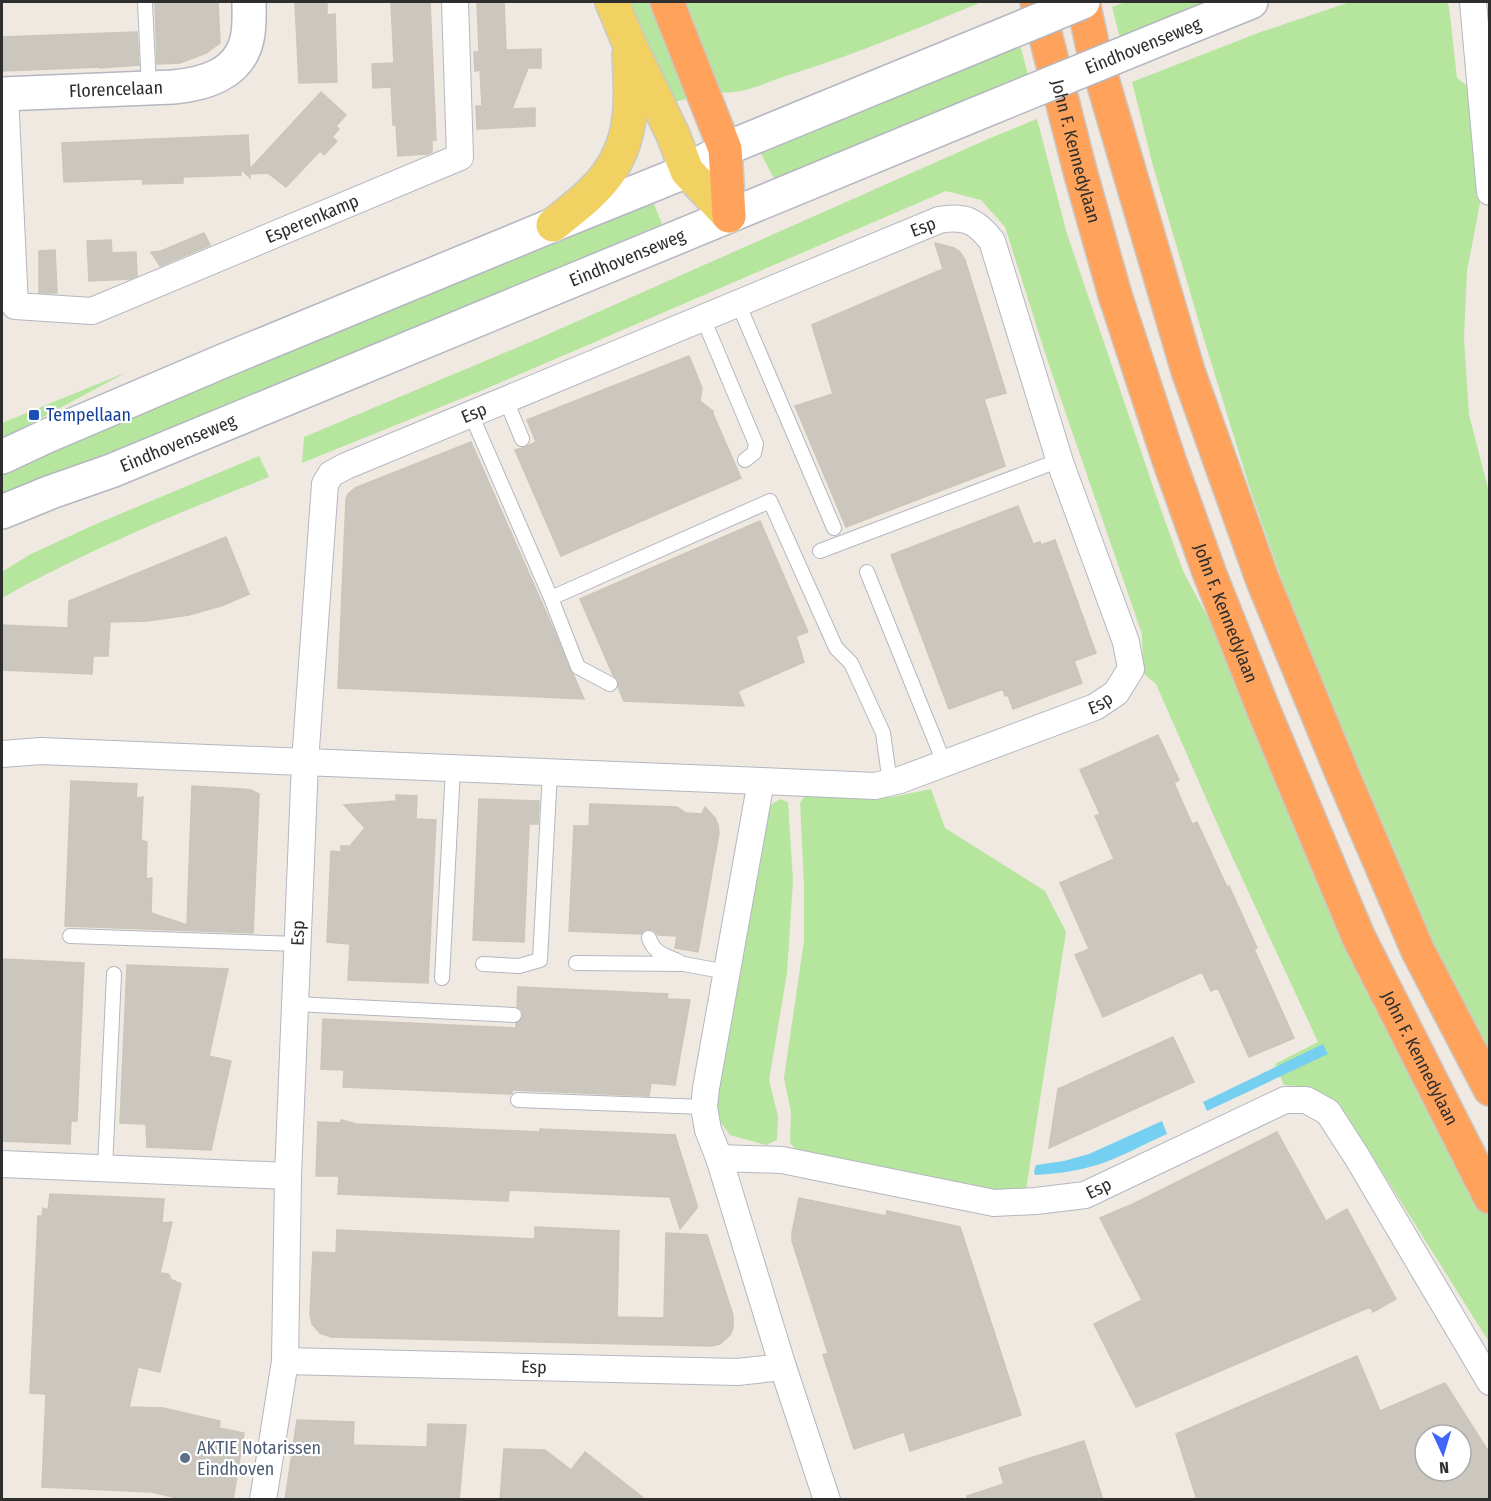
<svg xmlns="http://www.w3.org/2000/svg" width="1491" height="1501" viewBox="0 0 1491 1501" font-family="'Fira Sans Condensed',sans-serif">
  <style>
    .green { fill: #b6e59e }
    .water { fill: #75cff0 }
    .building { fill: #cbc7bf; stroke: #cbc5ba; stroke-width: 1.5; fill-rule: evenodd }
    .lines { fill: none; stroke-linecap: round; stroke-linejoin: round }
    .lane-casing { stroke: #b4b7c1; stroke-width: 16 }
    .street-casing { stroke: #b4b7c1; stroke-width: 28 }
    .secondary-casing { stroke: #b4b7c1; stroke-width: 36 }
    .primary-casing { stroke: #c9c9c9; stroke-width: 36 }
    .highway-casing { stroke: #c9c9c9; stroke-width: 36 }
    .lane { stroke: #fff; stroke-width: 14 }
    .street { stroke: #fff; stroke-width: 26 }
    .secondary { stroke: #fff; stroke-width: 33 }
    .primary { stroke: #f2d163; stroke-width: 33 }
    .highway { stroke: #ffa35c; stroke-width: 33 }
    .secondary-bridge-casing { stroke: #b4b7c1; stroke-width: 36; stroke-linecap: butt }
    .secondary-bridge { stroke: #fff; stroke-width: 33 }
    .transit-dot { fill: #1a4fb4; stroke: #fff; stroke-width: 2 }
    .service-dot { fill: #5c6f8a; stroke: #fff; stroke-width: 2 }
    .labels { text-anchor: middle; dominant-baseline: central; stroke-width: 4.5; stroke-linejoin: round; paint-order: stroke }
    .street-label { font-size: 18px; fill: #2e2e2e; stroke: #fff }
    .transit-label { font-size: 18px; fill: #164399; stroke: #fff; text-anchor: start }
    .service-label { font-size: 18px; fill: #4e5e75; stroke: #fff; text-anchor: start }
  </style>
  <rect width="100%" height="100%" fill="#efe9e1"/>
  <path class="green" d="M 627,2 L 655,2 L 693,97 L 668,104 Z
    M 678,2 L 982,2 C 916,29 851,56 783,77 C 763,84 741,95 720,92 Z
    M 1125,2 L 1212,2 L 1121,42 L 1112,7 Z
    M 1350,2 L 1447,2 L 1449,7 L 1457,78 L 1466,85 L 1468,90 L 1475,145 L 1480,203 L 1467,271 L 1464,338 L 1469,415 L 1490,496 L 1489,1062 L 1429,941 L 1327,699 L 1282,580 L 1250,489 L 1203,336 L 1153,166 L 1132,82 L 1258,33 Z
    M 1020,44 L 1029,79 L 776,182 L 759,150 Z
    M 1037,119 L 1067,234 L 1158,501 L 1183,571 L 1228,655 L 1454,1152 L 1489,1217 L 1489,1342 L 1339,1103 L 1308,1087 L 1284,1085 L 1275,1064 L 1318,1042 L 1224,839 L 1156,684 L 1143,673 L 1142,634 L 1048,362 L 1005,227 L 981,200 L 946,191 L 490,387 L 302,463 L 304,437 L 535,340 L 988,139 Z
    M 648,189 L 662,224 L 2,502 L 2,467 Z
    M 127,372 L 2,439 L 2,423 Z
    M 259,456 L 269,477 C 178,513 87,550 2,598 L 2,572 L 29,555 L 96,524 Z
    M 931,789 L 945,828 L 1045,891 L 1066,932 L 1026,1190 L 994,1191 L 797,1151 L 790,1143 L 791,1112 L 784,1078 L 804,941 L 804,884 L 800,803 L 805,796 L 892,797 Z
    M 780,799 L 788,802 L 793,881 L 787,973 L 769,1080 L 778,1116 L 777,1140 L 766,1145 L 730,1135 L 711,1109 L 763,822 L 771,805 Z"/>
  <path class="water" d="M 1323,1044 L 1328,1054 L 1207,1111 L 1203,1102 Z
    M 1162,1121 L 1167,1134 C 1144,1144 1120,1158 1097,1165 C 1077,1171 1056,1174 1035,1175 L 1034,1172 L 1036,1165 L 1064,1161 L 1089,1154 Z"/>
  <path class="building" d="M 155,2 L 218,2 L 220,43 L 206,53 L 180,63 L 157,64 Z
    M 295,2 L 327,2 L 327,15 L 335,14 L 337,82 L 299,83 Z
    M 391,2 L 430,2 L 436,140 L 432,140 L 432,152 L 427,154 L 398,156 L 396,125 L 393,125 L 391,87 L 373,88 L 372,64 L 394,63 Z
    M 477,2 L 504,2 L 506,50 L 541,49 L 541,68 L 528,68 L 512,109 L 535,108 L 535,126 L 477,129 L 476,106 L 482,106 L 480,70 L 475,71 L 474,52 L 479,52 Z
    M 137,32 L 139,65 L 100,68 L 100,67 L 2,71 L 2,37 Z
    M 321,92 L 346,115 L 336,126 L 339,129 L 332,137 L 337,141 L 324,155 L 320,151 L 286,187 L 268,173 L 250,174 L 250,178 L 241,169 L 241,175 L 183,177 L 183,183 L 143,184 L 142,179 L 64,182 L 62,143 L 248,135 L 250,169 Z
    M 204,233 L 210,245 L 160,266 L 151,252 L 161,251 Z
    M 111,240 L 112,253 L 136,252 L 137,276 L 130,279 L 89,281 L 87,241 Z
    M 935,243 L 954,248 L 960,252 L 965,260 L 1006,393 L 984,399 L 1005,466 L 846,527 L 795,406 L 833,394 L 812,325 L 943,269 Z
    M 55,250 L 57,293 L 39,293 L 39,251 Z
    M 689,356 L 702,388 L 700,401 L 713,411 L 713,414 L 741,478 L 561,556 L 515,450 L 525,447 L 536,442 L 527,420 Z
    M 471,442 L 556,635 L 570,670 L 573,674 L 584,699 L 338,688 L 346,499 L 348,494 L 355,488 Z
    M 1018,506 L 1033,544 L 1040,542 L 1041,545 L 1055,540 L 1096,653 L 1074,661 L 1082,683 L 1013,709 L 1008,695 L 1005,696 L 1003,689 L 949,709 L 891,555 Z
    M 760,521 L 808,632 L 796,636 L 804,662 L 738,691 L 744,706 L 624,701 L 618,687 L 618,680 L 613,675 L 580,599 Z
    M 226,537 L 249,594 L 224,605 L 189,615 L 147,621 L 110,622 L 108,656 L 93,656 L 92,674 L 2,670 L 2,625 L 68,628 L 69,601 Z
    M 1158,735 L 1179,780 L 1174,783 L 1192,824 L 1197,822 L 1227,887 L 1229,886 L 1257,948 L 1254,949 L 1294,1038 L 1249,1057 L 1218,988 L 1211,991 L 1202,972 L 1103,1017 L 1075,955 L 1089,949 L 1060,883 L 1114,859 L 1095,816 L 1100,814 L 1080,770 Z
    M 71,781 L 137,784 L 136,798 L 143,797 L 141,840 L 147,842 L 146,879 L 152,878 L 151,913 L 187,925 L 192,786 L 242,789 L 251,790 L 259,794 L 253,933 L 65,926 Z
    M 396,795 L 417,796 L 416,819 L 436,820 L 428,983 L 348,980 L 350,944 L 327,942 L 331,851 L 341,852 L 341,846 L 350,846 L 365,828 L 344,805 L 396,801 Z
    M 479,799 L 539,801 L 538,824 L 529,824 L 524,942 L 473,940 Z
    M 590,804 L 677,807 L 686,813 L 702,814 L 705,807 L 715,818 L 718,825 L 719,833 L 698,952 L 675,948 L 677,936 L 658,935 L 655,931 L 651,929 L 645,930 L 641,934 L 569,931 L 574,826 L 589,826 Z
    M 2,959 L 84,963 L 77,1121 L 71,1121 L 70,1144 L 2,1141 Z
    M 127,965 L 228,969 L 209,1056 L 231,1061 L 211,1150 L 147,1147 L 146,1124 L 120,1123 Z
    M 518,987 L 668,994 L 667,999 L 690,1000 L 675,1085 L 651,1083 L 649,1096 L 512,1090 L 512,1094 L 343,1087 L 344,1070 L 321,1069 L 323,1019 L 516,1028 L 516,1023 L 521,1020 L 523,1015 L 522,1010 L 517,1007 Z
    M 1173,1037 L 1194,1082 L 1049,1148 L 1058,1089 Z
    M 341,1120 L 356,1124 L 540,1132 L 540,1129 L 675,1135 L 697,1205 L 697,1208 L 680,1229 L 670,1197 L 509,1190 L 508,1201 L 338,1194 L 339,1176 L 316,1176 L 318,1122 L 341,1123 Z
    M 1277,1132 L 1326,1221 L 1347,1209 L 1396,1299 L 1373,1312 L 1370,1307 L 1136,1407 L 1094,1324 L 1142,1300 L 1100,1218 L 1133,1204 Z
    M 50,1194 L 164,1199 L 162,1223 L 172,1222 L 160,1273 L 168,1274 L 170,1276 L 170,1279 L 181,1284 L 160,1372 L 138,1367 L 129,1407 L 163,1408 L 220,1421 L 219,1428 L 244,1433 L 233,1500 L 185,1500 L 152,1492 L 42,1487 L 46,1394 L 30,1393 L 38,1216 L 42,1216 L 43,1208 L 48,1210 Z
    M 799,1198 L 886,1216 L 887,1211 L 960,1227 L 1021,1415 L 910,1451 L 904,1432 L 854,1449 L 823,1355 L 828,1353 L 792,1241 L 792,1233 Z
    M 535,1227 L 619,1231 L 617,1317 L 664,1318 L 666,1233 L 707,1235 L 733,1315 L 733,1328 L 730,1335 L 720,1344 L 711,1346 L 331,1337 L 320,1333 L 312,1324 L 310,1314 L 313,1252 L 336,1253 L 337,1230 L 535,1239 Z
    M 1357,1356 L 1380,1411 L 1445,1383 L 1490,1454 L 1490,1500 L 1197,1500 L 1176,1434 ZM 1425,1435 L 1461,1435 L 1461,1471 L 1425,1471 Z
    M 297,1420 L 354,1422 L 353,1445 L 427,1447 L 428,1424 L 466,1425 L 459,1500 L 285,1500 Z
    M 1084,1441 L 1103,1500 L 968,1500 L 967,1496 L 1004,1484 L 999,1468 Z
    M 504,1449 L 545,1450 L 571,1470 L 585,1452 L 646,1500 L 500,1500 Z"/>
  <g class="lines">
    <defs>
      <path id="lane" d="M 145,2 L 149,88
        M 738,303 L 834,528
        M 703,318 L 756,444 L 754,453 L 745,460
        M 506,400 L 522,439
        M 471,414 L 551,598 L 578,667 L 610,684
        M 820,551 L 1060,460
        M 867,572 L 945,765
        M 551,598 L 770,501 L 836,648 L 851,663 L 883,733 L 890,783
        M 70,936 L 298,944
        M 649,938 C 654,953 664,955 678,961
        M 576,963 L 684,964 L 727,972
        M 483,964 L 519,966 L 540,960 L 550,772
        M 442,978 L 453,768
        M 295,1004 L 514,1015
        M 518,1100 L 704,1107
        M 105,1168 L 114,974"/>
      <g id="street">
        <path d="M 1473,2 L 1490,192"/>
        <path id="s1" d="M 5,94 L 15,306 L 92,311 L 460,157 L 455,2"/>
        <path id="s2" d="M 2,754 L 41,751 C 281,761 521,771 761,781 L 875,786 L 900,780 L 1095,707 L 1116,693 L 1131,669 L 1126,642 L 1061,465 L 992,241 C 976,221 965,215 939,220 L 346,466 L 331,474 L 325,484 L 305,762 L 288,1176 L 285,1361 L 263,1500"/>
        <path d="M 761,781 L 706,1088 L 704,1107 L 708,1130 L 719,1158 L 783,1367 L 827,1500"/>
        <path id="s3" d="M 719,1158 L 782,1160 L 994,1203 L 1036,1201 L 1085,1195 L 1285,1100 L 1306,1100 L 1328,1112 L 1357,1157 L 1490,1382"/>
        <path d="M 2,1164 L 288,1176"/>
        <path id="s4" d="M 285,1361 L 737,1372 L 783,1367"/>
      </g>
      <g id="secondary">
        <path d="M 1179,31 L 1251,2"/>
        <path id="s5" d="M 2,94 L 173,87 C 204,84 239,75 247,39 C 250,27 249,14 249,2"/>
        <path d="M 2,457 L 47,436 L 223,361 L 553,225 L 687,171 L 725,149 L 959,53"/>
        <path id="s6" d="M 2,512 L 51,492 L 111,471 L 976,114"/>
      </g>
      <path id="primary" d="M 612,2 L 628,41 L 673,135 L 687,171 L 729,216
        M 553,225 C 567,213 583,202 595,189 C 634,150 632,106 629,55"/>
      <g id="highway">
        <path d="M 667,2 L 725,149 L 729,216"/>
        <path id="s7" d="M 1037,2 L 1080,171 L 1115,295 L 1169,460 L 1209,572 L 1264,711 L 1358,936 L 1490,1197"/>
        <path d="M 1083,2 L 1093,48 L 1188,371 L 1263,581 L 1341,771 L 1418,951 L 1490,1089"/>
      </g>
    </defs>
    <use href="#lane" class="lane-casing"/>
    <use href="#street" class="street-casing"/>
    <use href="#secondary" class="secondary-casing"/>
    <use href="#primary" class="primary-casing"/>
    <use href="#highway" class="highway-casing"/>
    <use href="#lane" class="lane"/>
    <use href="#street" class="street"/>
    <use href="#secondary" class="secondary"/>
    <use href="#primary" class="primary"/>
    <use href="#highway" class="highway"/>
    <defs>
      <path id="secondary-bridge" d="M 959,53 L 1083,2
        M 976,114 L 1179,31"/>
    </defs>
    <use href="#secondary-bridge" class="secondary-bridge-casing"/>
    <use href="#secondary-bridge" class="secondary-bridge"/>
  </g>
  <rect class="transit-dot" x="28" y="409" width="12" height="12" rx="3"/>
  <circle class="service-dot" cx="185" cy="1458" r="6"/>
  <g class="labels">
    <g class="street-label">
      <text transform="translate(1143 46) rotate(-22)">Eindhovenseweg</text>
      <text stroke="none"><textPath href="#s5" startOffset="114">Florencelaan</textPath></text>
      <text stroke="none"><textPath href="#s7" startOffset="154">John F. Kennedylaan</textPath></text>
      <text stroke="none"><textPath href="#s1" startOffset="528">Esperenkamp</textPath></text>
      <text transform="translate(923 227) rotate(-21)">Esp</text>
      <text stroke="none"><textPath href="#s6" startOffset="675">Eindhovenseweg</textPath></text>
      <text transform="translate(474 413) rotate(-23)">Esp</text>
      <text stroke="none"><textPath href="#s6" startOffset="189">Eindhovenseweg</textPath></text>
      <text stroke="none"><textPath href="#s7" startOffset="640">John F. Kennedylaan</textPath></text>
      <text stroke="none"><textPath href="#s2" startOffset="1114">Esp</textPath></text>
      <text transform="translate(298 933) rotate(-88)">Esp</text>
      <text stroke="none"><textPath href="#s7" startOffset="1126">John F. Kennedylaan</textPath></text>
      <text stroke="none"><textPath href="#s3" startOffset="386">Esp</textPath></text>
      <text stroke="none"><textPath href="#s4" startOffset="249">Esp</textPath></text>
    </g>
    <g class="transit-label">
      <text x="46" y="415">Tempellaan</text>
    </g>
    <g class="service-label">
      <text x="197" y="1448">AKTIE Notarissen<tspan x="197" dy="21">Eindhoven</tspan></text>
    </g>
  </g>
  <rect width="1491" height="1501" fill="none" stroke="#2e2e2e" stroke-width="6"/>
  <g transform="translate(1443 1453) rotate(176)"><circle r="28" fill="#ffffff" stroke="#ababab" stroke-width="1.5"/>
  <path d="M0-4.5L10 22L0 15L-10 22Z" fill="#4264fb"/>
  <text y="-9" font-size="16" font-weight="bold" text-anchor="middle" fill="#2e2e2e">N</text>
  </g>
</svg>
